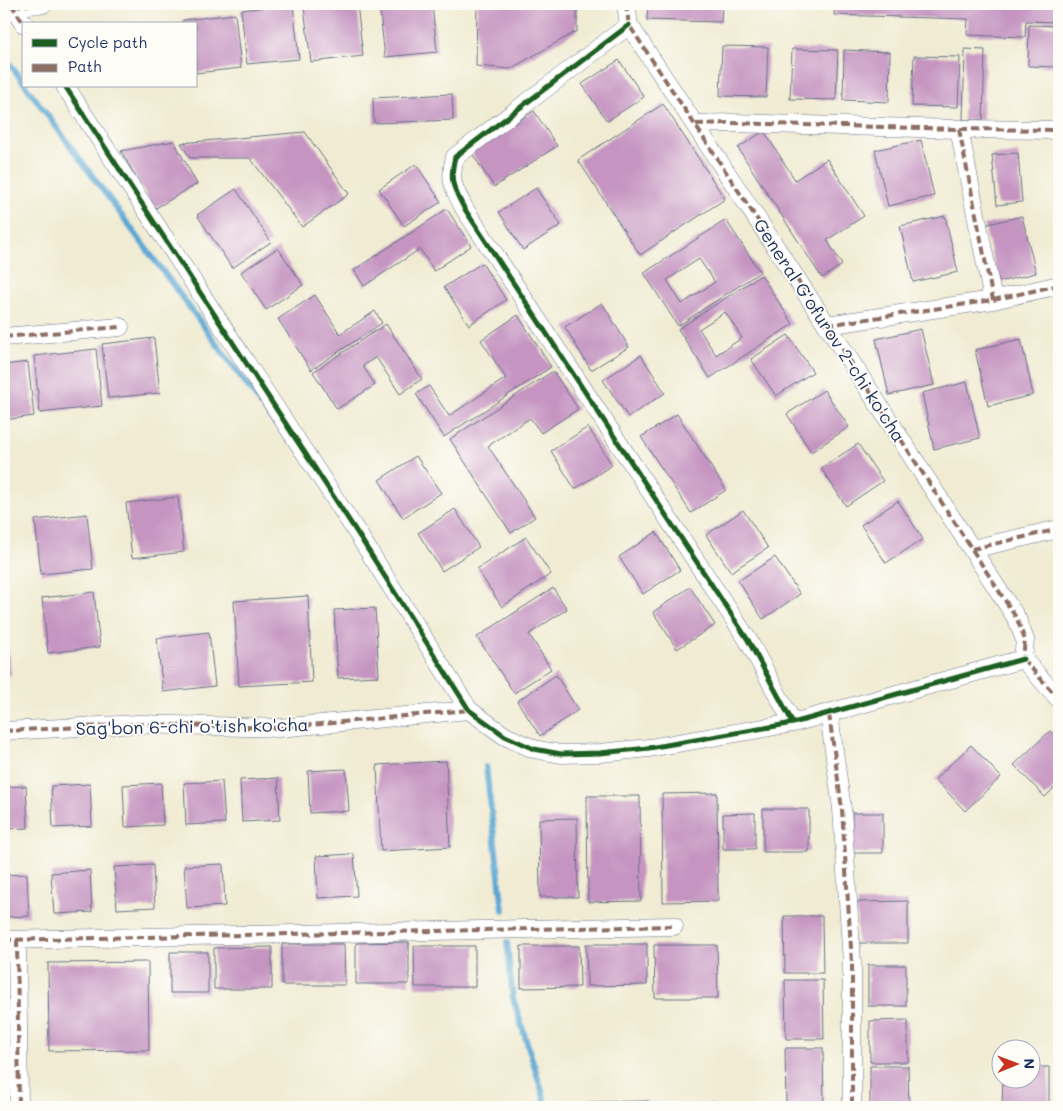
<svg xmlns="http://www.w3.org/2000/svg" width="1063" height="1111" viewBox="0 0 1063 1111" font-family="Mali,sans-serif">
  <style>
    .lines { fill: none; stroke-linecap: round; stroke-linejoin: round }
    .stream { stroke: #58a6d2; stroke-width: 6 }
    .building { fill: #c594c1; fill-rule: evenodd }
    .street-casing { stroke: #667187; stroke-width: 19 }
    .street { stroke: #fff; stroke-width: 18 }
    .quiet { stroke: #8d6e63; stroke-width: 4; stroke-dasharray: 8 4; stroke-linecap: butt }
    .cycleway-casing { stroke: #fdfcf7; stroke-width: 8 }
    .cycleway { stroke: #1b5e20; stroke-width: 5 }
    .labels { text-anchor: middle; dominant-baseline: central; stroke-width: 4; stroke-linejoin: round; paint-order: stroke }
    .street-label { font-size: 18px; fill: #1b2f5e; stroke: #fdfcf7 }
  </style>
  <rect width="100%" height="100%" fill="#fdfcf7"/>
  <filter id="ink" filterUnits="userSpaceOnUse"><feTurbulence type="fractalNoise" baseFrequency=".02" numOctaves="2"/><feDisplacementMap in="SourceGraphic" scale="10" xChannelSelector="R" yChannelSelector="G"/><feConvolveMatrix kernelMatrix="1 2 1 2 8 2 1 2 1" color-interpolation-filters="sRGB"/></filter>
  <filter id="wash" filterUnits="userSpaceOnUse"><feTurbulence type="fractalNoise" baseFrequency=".0096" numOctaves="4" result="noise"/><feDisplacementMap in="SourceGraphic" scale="20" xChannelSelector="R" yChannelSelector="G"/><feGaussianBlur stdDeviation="1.12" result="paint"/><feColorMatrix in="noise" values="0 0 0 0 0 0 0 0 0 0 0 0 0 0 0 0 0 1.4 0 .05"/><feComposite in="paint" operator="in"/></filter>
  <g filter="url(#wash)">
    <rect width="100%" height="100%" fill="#f0ebd2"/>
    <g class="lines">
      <path class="stream" d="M 4,56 L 24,83
        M 26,86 L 275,423
        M 486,767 L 503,910
        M 507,942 L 513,998 L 547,1107"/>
    </g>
    <g id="blocks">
      <path class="building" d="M 293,4 L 299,59 L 247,64 L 241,10 Z
        M 343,4 L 357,4 L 363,56 L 311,62 L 304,8 Z
        M 379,4 L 432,4 L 437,52 L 385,57 Z
        M 477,4 L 577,4 L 577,31 L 510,69 L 476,66 Z
        M 648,4 L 722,4 L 721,22 L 647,20 Z
        M 835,4 L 1059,4 L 1059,22 L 1026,21 L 1025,37 L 967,35 L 968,19 L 834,15 Z
        M 235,14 L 241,68 L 196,73 L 196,24 L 183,24 L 183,20 Z
        M 1029,25 L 1059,26 L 1059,67 L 1028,66 Z
        M 722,46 L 768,47 L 766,97 L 720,96 Z
        M 792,49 L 838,50 L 836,100 L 790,99 Z
        M 965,49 L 985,50 L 983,120 L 963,120 Z
        M 844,50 L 890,52 L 889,102 L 843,100 Z
        M 914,56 L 960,57 L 958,107 L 912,106 Z
        M 619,60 L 644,97 L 607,121 L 582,84 Z
        M 452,94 L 453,120 L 374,123 L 373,98 Z
        M 663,104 L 725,199 L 640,255 L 578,160 Z
        M 534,111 L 557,146 L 494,187 L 471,152 Z
        M 764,131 L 795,180 L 827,159 L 864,216 L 827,240 L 842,265 L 822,278 L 738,148 Z
        M 305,132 L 349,194 L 302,227 L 250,158 L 190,158 L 181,143 Z
        M 921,140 L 934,196 L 888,206 L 875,150 Z
        M 174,141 L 197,184 L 154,209 L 121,151 Z
        M 1018,153 L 1022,202 L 997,205 L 992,155 Z
        M 416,164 L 441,202 L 404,226 L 379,189 Z
        M 536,188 L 561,225 L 523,250 L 499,212 Z
        M 236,189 L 271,242 L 232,268 L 197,215 Z
        M 447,209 L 471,246 L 434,271 L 420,249 L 364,286 L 354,270 Z
        M 945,216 L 958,272 L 913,282 L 900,226 Z
        M 1022,216 L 1036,273 L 999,282 L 984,225 Z
        M 726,220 L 760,272 L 678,326 L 644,273 ZM 699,259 L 715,282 L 682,304 L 667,280 Z
        M 278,248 L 303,285 L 266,310 L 241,272 Z
        M 482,263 L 506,300 L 469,325 L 444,287 Z
        M 761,275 L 793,324 L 710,378 L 678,329 ZM 725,312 L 742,338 L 716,355 L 699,329 Z
        M 315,295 L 340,334 L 375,311 L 382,323 L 311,370 L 278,319 Z
        M 602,303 L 629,347 L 591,370 L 565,327 Z
        M 518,315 L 551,367 L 444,437 L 416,394 L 429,386 L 449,416 L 506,378 L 481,340 Z
        M 386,324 L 422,379 L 400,394 L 376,357 L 363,366 L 375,385 L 337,409 L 313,372 Z
        M 921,329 L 934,385 L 889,395 L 876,339 Z
        M 788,335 L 813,372 L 776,396 L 751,359 Z
        M 154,338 L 160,393 L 108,398 L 102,344 Z
        M 1021,339 L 1033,395 L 988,406 L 975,350 Z
        M 96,349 L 102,406 L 40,413 L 34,356 Z
        M 641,355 L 665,393 L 628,417 L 603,380 Z
        M 28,362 L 34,416 L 4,420 L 4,365 Z
        M 553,371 L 578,409 L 541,433 L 530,418 L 488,446 L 535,517 L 511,533 L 450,439 Z
        M 967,382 L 980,438 L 934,449 L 922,393 Z
        M 824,390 L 849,427 L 811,452 L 787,414 Z
        M 677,414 L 726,490 L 691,513 L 641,437 Z
        M 588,427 L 612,465 L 575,489 L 551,451 Z
        M 858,444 L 883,481 L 846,506 L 821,468 Z
        M 416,456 L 441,493 L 403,518 L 379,480 Z
        M 178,497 L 184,552 L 132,558 L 126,503 Z
        M 898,501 L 923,539 L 886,563 L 861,525 Z
        M 455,509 L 479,547 L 442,571 L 418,533 Z
        M 743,510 L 768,548 L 731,572 L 706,535 Z
        M 87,514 L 93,569 L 41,574 L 35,520 Z
        M 656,532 L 680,570 L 643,594 L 619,557 Z
        M 526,537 L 551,574 L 502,607 L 477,569 Z
        M 775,557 L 800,594 L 763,619 L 738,581 Z
        M 690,587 L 715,625 L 677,649 L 653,612 Z
        M 553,588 L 567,609 L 529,634 L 551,669 L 514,693 L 477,637 Z
        M 94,592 L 100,647 L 48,653 L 42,598 Z
        M 308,596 L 312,682 L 239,686 L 234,601 Z
        M 375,608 L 379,676 L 338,678 L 334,610 Z
        M 4,619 L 5,619 L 11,675 L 4,676 Z
        M 209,632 L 215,686 L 163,692 L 157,638 Z
        M 556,675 L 578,710 L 540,736 L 517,701 Z
        M 1050,731 L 1059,740 L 1059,783 L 1045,797 L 1014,765 Z
        M 971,745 L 1001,777 L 965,811 L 935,779 Z
        M 446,761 L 450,847 L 381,851 L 377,765 Z
        M 346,769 L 349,811 L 310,813 L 308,771 Z
        M 278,778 L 280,820 L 242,822 L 240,780 Z
        M 222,781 L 225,823 L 186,825 L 184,783 Z
        M 161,783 L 163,825 L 125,827 L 123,785 Z
        M 90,784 L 92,826 L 53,828 L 51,786 Z
        M 26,786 L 28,828 L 4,829 L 4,787 Z
        M 717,793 L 718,901 L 663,902 L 662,794 Z
        M 587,796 L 640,796 L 641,901 L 588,902 Z
        M 763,809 L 809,809 L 809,852 L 763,852 Z
        M 755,813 L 755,849 L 723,849 L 723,814 Z
        M 852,813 L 883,813 L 883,853 L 852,853 Z
        M 577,818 L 578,897 L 540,897 L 539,819 Z
        M 354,854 L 357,896 L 318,898 L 316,856 Z
        M 223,864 L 225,906 L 187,908 L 184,866 Z
        M 153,865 L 155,907 L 117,909 L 114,867 Z
        M 90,870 L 92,912 L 54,914 L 51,873 Z
        M 27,874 L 29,916 L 4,917 L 4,875 Z
        M 908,901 L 908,943 L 857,943 L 857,902 Z
        M 784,916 L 822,916 L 823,973 L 785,973 Z
        M 409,942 L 409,984 L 356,984 L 356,943 Z
        M 282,944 L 344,944 L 345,985 L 282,985 Z
        M 586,944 L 647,944 L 647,985 L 587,986 Z
        M 654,945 L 717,945 L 718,998 L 655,998 Z
        M 414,946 L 475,946 L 475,987 L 415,987 Z
        M 521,946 L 579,946 L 580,987 L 521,988 Z
        M 272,947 L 272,989 L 214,989 L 214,948 Z
        M 170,952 L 208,952 L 208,993 L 170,993 Z
        M 148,962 L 149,1050 L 49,1051 L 48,963 Z
        M 868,965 L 906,965 L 906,1006 L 868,1006 Z
        M 785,980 L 823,980 L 824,1039 L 786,1039 Z
        M 908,1020 L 908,1062 L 870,1062 L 870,1021 Z
        M 785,1048 L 823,1048 L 824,1107 L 786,1107 Z
        M 870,1066 L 908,1066 L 909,1107 L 870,1107 Z
        M 1030,1067 L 1049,1067 L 1049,1107 L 1002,1107 L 1003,1078 L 1030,1078 Z
        M 648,1101 L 648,1107 L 587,1107 L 587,1102 Z
        M 714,1104 L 714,1107 L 658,1107 L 658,1105 Z"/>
    </g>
  </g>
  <g filter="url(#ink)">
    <use href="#blocks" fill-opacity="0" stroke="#667187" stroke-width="1"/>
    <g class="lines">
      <defs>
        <path id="street" d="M 11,4 L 24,24
          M 626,4 L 629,25 L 827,325 L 1017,619 L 1025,640 L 1023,659
          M 13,6 L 43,4
          M 629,25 L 455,157 C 449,181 453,187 464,208 L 748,640 L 793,723
          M 65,86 L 358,534 L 469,710 L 505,736 L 534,749 L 561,754 L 600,753 L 649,748 L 793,723 L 1023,659
          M 696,124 L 730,123 L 959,129 L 1059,130
          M 959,129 L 993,300
          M 827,325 L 993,300 L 1059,285
          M 4,337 L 120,327
          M 972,549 L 1059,529
          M 1023,659 L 1059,699
          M 829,714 L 842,809 L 852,963 L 852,1107
          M 4,731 L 139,724 L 279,728 L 469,710
          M 4,940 L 674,926
          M 17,940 L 19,1107"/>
      </defs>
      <use href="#street" class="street-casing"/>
      <use href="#street" class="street"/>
      <path class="quiet" d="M 11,4 L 24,24
        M 626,4 L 629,25 L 827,325 L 1017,619 L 1025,640 L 1023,659
        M 13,6 L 43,4
        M 696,124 L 730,123 L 959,129 L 1059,130
        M 959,129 L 993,300
        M 827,325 L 993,300 L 1059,285
        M 4,337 L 120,327
        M 972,549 L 1059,529
        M 1023,659 L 1059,699
        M 829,714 L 842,809 L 852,963 L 852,1107
        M 4,731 L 139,724 L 279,728 L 469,710
        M 4,940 L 674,926
        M 17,940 L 19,1107"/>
      <defs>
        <path id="cycleway" d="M 629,25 L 455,157 C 449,181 453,187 464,208 L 748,640 L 793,723
          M 65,86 L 358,534 L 469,710 L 505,736 L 534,749 L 561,754 L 600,753 L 649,748 L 793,723 L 1023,659"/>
      </defs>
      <use href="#cycleway" class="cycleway-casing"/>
      <use href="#cycleway" class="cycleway"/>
    </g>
  </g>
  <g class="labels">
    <g class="street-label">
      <text transform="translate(830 330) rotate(57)">General G'ofurov 2-chi ko'cha</text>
      <text transform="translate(192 726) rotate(-1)">Sag'bon 6-chi o'tish ko'cha</text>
    </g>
  </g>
  <rect width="1063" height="1111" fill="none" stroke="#fdfcf7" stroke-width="20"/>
  <rect x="22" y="22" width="175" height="65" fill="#fdfcf7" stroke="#a3aaba"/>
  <rect x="32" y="39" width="25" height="8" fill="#1b5e20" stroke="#a3aaba"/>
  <text x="68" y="48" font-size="15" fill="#1b2f5e">Cycle path</text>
  <rect x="32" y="64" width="25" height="8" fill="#8d6e63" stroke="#a3aaba"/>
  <text x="68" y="72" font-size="15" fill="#1b2f5e">Path</text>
  <g transform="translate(1016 1064) rotate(89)"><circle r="24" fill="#fdfcf7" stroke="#a3aaba"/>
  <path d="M0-4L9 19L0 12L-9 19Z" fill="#c8321e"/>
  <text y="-8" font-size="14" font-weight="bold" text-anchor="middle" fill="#1b2f5e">N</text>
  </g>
</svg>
